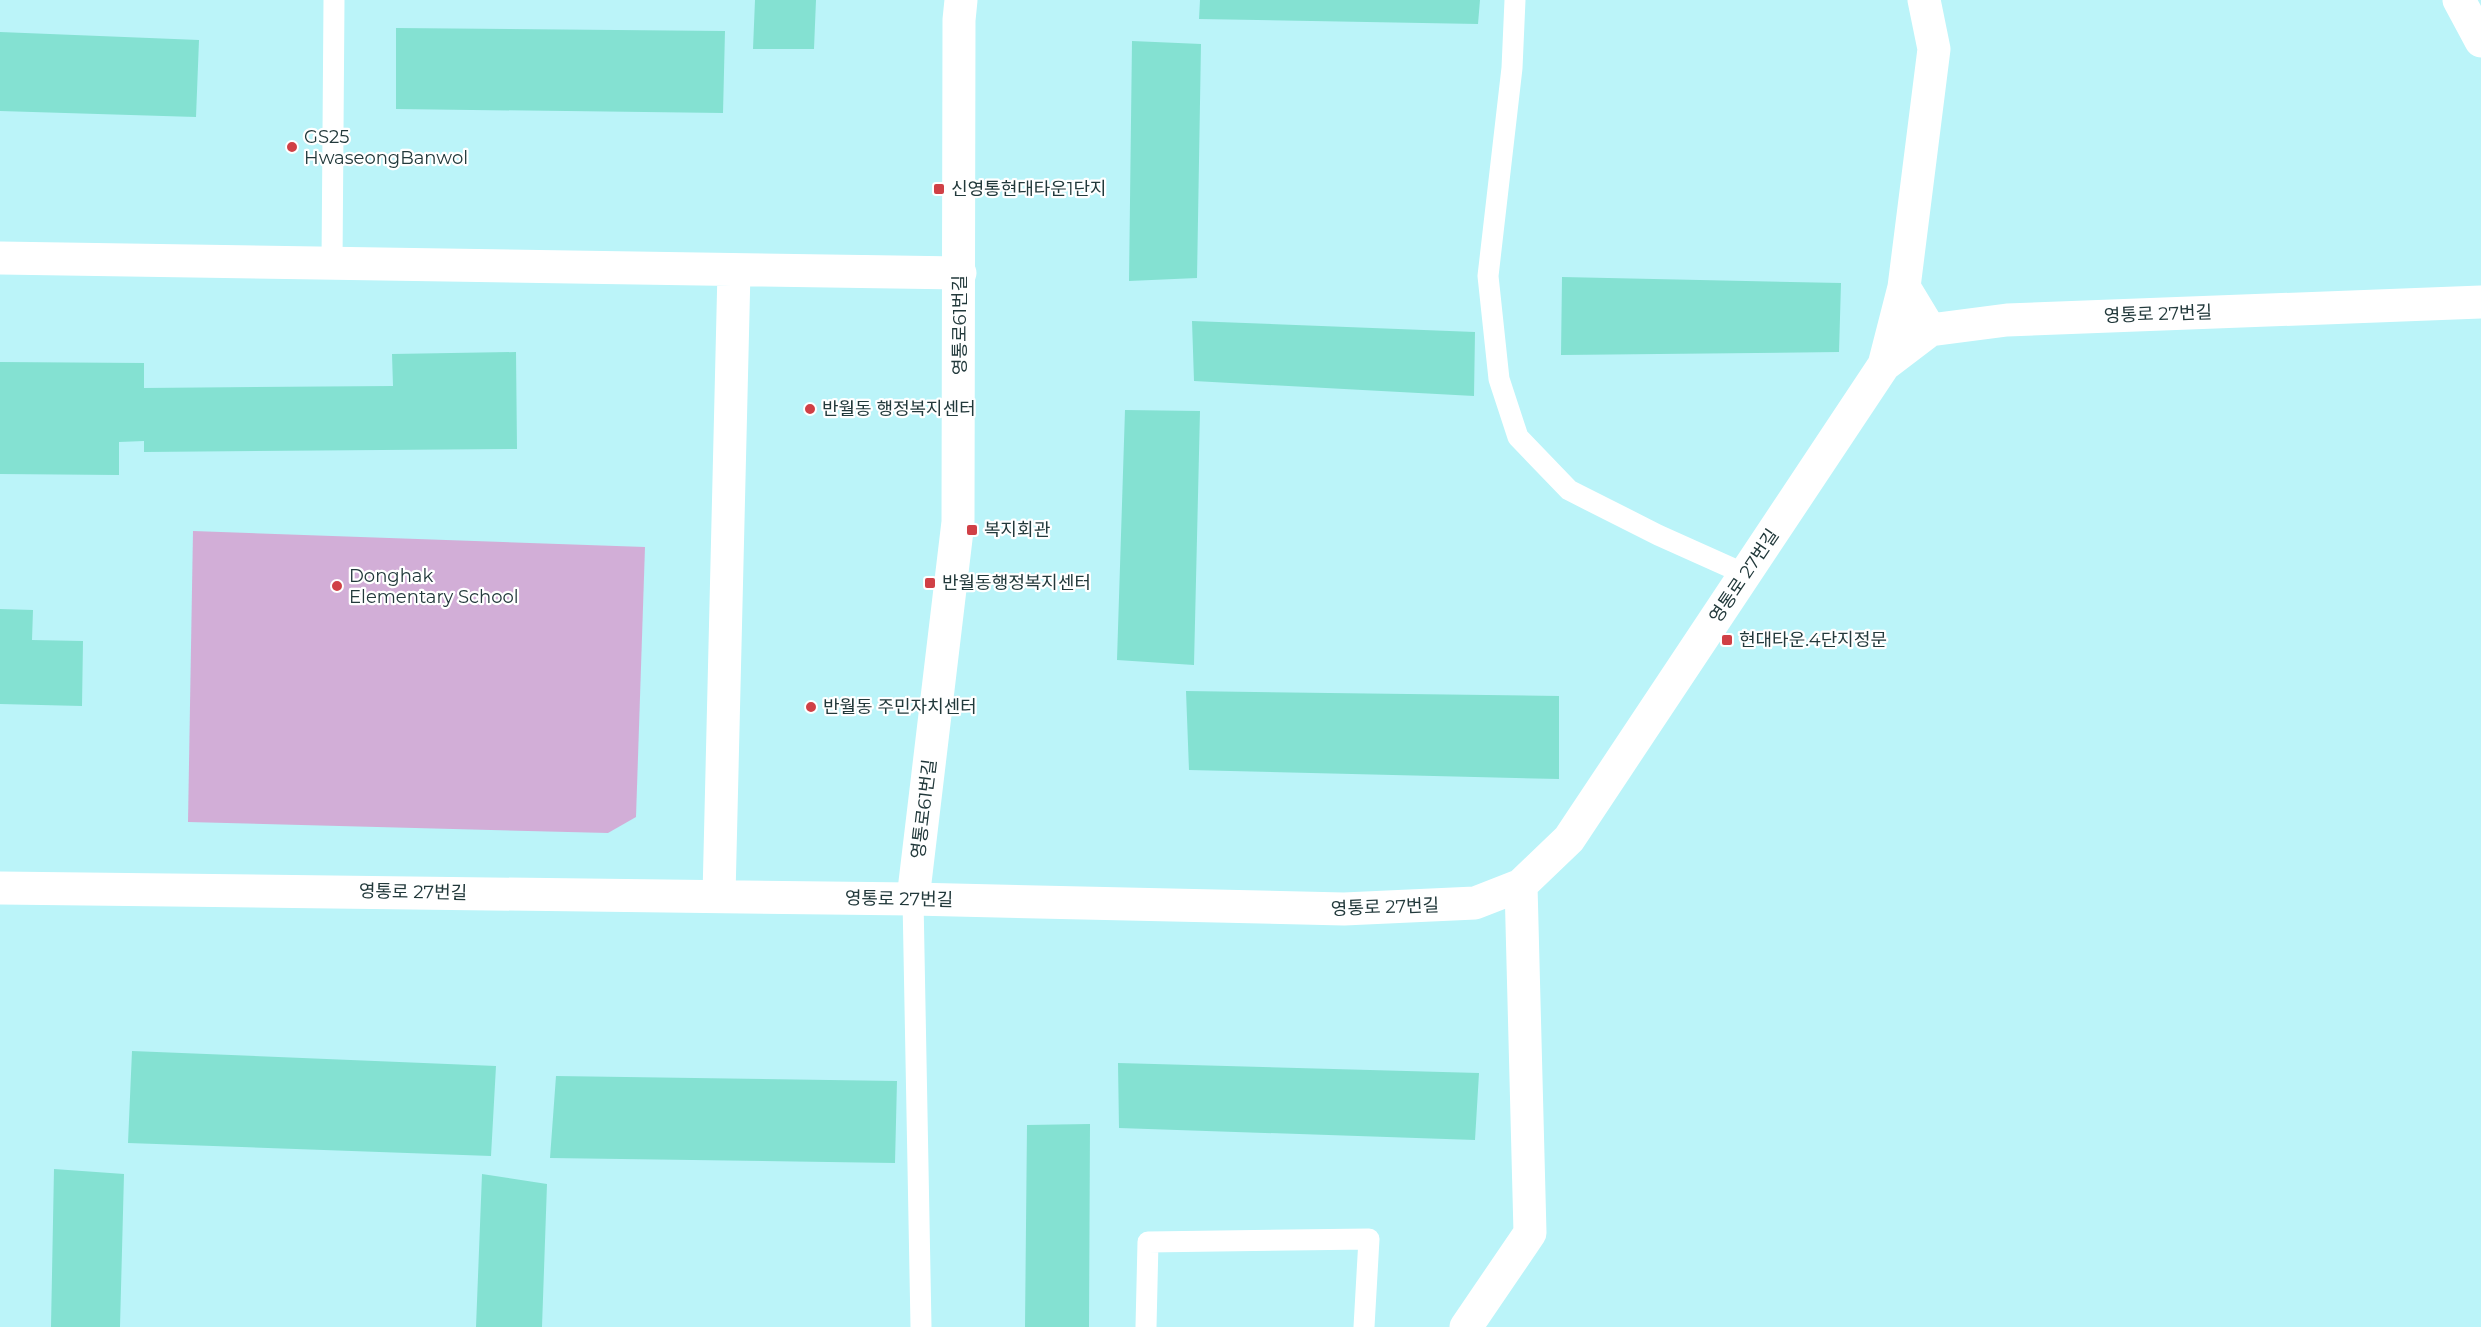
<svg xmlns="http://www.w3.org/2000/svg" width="2481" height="1327" viewBox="0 0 2481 1327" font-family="Montserrat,'Noto Sans KR',sans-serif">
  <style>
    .green { fill: #d2aed7 }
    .building { fill: #84e1d2 }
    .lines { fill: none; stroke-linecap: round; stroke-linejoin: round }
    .service { stroke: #fff; stroke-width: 21 }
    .minor { stroke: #fff; stroke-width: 33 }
    .tertiary { stroke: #fff; stroke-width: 33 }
    .primary { stroke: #fff; stroke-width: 33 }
    .poi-dot { fill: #d04046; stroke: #fff; stroke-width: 2 }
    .labels { text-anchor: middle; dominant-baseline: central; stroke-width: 4.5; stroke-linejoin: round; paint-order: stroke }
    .poi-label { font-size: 18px; fill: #22393b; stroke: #fff; text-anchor: start }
    .street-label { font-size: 18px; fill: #22393b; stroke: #fff }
  </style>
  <rect width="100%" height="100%" fill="#bbf4f9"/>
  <path class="green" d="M 193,531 L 645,547 L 636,817 L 608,833 L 188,822 Z"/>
  <path class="building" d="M 755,0 L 816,0 L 814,49 L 753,49 Z
    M 1200,0 L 1480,0 L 1478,24 L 1199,19 Z
    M 396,28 L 725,31 L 723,113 L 396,109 Z
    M 0,32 L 199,40 L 196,117 L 0,111 Z
    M 1132,41 L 1201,44 L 1197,278 L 1129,281 Z
    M 1562,277 L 1841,283 L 1839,352 L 1561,355 Z
    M 1192,321 L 1475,332 L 1474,396 L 1194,381 Z
    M 516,352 L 517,449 L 144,452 L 144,441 L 119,442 L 119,475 L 0,474 L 0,362 L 144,363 L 144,388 L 393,386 L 392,354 Z
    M 1125,410 L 1200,411 L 1194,665 L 1117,660 Z
    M 0,609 L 33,610 L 32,640 L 83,641 L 82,706 L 0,704 Z
    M 1186,691 L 1559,696 L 1559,779 L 1189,770 Z
    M 132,1051 L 496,1066 L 491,1156 L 128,1143 Z
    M 1118,1063 L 1479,1073 L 1475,1140 L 1119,1128 Z
    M 556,1076 L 897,1081 L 895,1163 L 550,1158 Z
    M 1090,1124 L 1089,1327 L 1025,1327 L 1027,1125 Z
    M 54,1169 L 124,1174 L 120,1327 L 51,1327 Z
    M 482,1174 L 547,1184 L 542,1327 L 476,1327 Z"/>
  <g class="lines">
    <path class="service" d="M 1515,0 L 1512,68 L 1488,276 L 1499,379 L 1518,437 L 1569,490 L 1658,535 L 1745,574
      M 332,264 L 334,0
      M 913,899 L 921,1327
      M 1146,1327 L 1148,1242 L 1369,1239 L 1364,1327"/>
    <path class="minor" d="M 1924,0 L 1934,49 L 1904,287 L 1930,330
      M 0,258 L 960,273
      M 1884,365 L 1904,287
      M 0,888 L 913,899 L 1344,909 L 1475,903 L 1521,885 L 1569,839 L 1884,365 L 1930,330 L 2007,320 L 2481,302
      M 719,896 L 734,271
      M 1466,1327 L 1530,1233 L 1521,885"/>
    <path class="tertiary" d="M 913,899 L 958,522 L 959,20 L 961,0"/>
    <path class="primary" d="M 2459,0 L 2481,41"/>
  </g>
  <g class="poi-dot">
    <circle cx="292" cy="147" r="6"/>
    <rect x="933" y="183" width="12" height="12" rx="3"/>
    <circle cx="810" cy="409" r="6"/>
    <rect x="966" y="524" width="12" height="12" rx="3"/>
    <rect x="924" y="577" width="12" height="12" rx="3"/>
    <circle cx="337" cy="586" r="6"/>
    <rect x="1721" y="634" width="12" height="12" rx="3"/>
    <circle cx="811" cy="707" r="6"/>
  </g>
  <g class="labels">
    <g class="poi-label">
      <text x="304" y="137">GS25<tspan x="304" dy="21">HwaseongBanwol</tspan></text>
      <text x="951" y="189">신영통현대타운1단지</text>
      <text x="822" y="409">반월동 행정복지센터</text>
      <text x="984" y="530">복지회관</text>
      <text x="349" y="576">Donghak<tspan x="349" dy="21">Elementary School</tspan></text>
      <text x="942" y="583">반월동행정복지센터</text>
      <text x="1739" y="640">현대타운.4단지정문</text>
      <text x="823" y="707">반월동 주민자치센터</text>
    </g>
    <g class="street-label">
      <text transform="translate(2158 314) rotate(-2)">영통로 27번길</text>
      <text transform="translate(960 325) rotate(-90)">영통로61번길</text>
      <text transform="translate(1744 576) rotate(-56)">영통로 27번길</text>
      <text transform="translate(924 809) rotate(-83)">영통로61번길</text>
      <text transform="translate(413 892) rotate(1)">영통로 27번길</text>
      <text transform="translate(899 899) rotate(1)">영통로 27번길</text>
      <text transform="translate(1385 907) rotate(-2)">영통로 27번길</text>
    </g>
  </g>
</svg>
